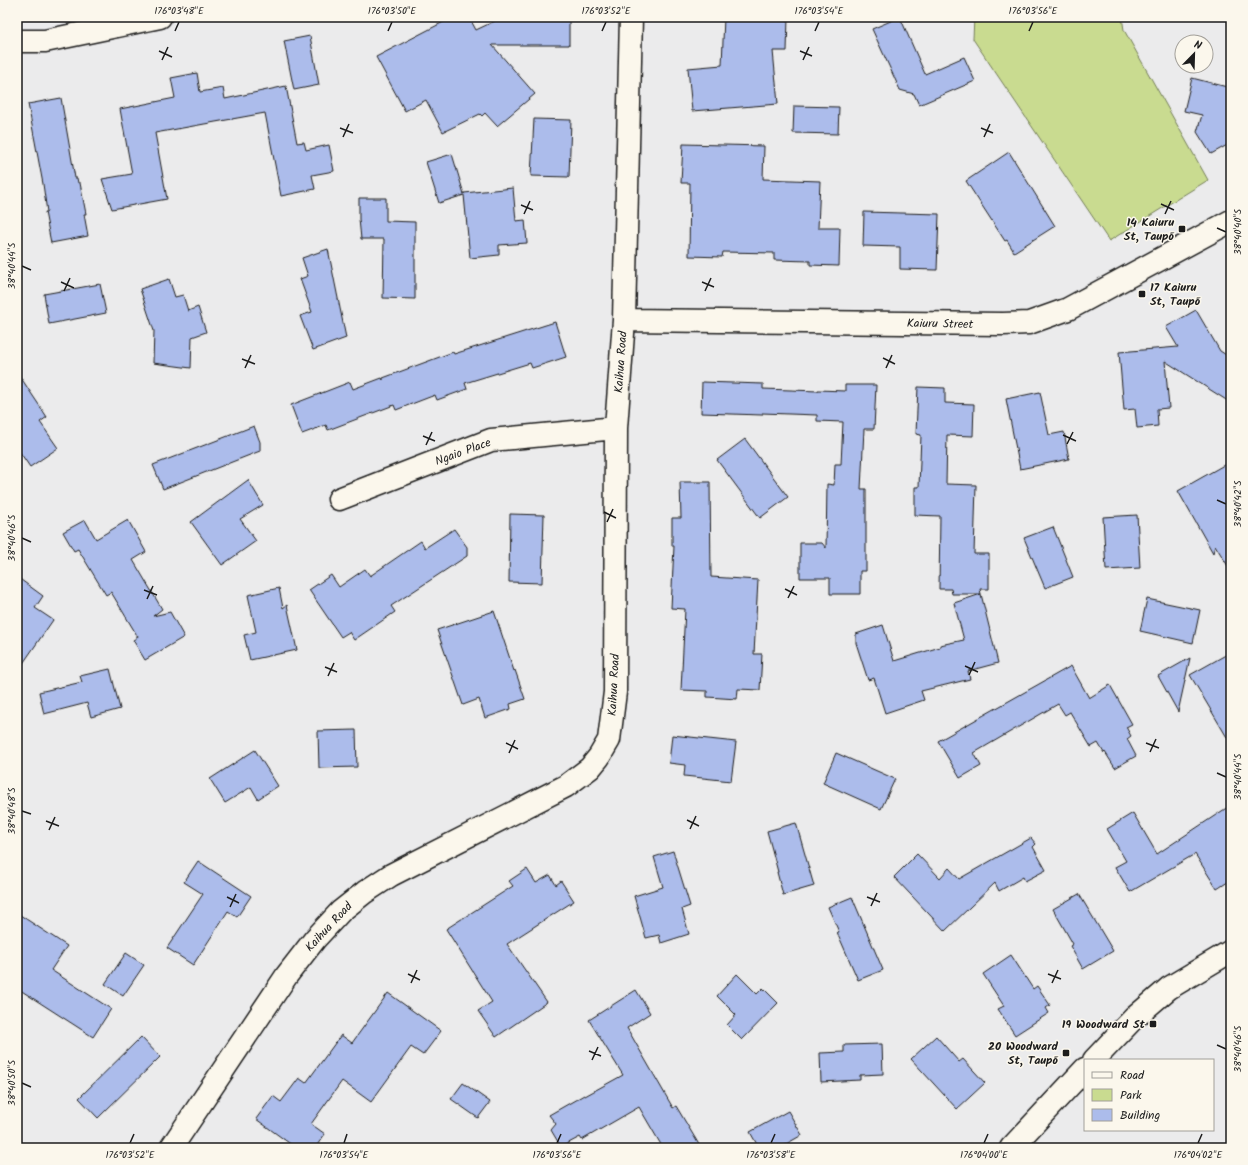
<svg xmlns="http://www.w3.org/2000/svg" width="1248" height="1165" viewBox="0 0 1248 1165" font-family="Kalam,sans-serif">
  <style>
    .green { fill: #c9db90; stroke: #727c56 }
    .building { fill: #acbceb; stroke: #1c1c1c }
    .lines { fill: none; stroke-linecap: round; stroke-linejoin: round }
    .minor-casing { stroke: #1c1c1c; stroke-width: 25 }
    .minor { stroke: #fbf7ec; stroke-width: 22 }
    .ticks { fill: none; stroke: #1c1c1c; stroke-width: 1.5 }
    .poi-dot { fill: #1c1c1c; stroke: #fbf7ec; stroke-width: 1.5 }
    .labels { text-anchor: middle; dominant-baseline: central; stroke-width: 3; stroke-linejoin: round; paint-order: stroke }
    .poi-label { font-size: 12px; font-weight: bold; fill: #1c1c1c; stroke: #fbf7ec; text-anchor: end }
    .street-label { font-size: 12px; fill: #1c1c1c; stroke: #fbf7ec }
    .neatline { fill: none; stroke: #1c1c1c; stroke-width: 1.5 }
    .ticks-label { font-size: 10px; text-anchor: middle; fill: #1c1c1c }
  </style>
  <rect width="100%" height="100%" fill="#ebebec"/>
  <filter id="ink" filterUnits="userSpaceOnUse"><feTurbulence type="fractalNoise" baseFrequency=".025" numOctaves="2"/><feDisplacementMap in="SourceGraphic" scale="8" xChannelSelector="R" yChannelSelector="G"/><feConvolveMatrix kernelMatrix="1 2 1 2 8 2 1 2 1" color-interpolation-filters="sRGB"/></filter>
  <g filter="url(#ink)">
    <path class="green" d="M 974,17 L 1122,17 L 1124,30 L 1208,180 L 1109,241 L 973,39 Z"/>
    <path class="building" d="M 453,17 L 469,17 L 476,30 L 497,20 L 534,21 L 534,17 L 569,17 L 569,45 L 492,45 L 535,94 L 497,126 L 485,113 L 482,116 L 480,114 L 443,132 L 426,100 L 405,111 L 376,57 Z
      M 724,17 L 788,17 L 787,51 L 773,51 L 778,104 L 692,111 L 688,68 L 722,65 Z
      M 900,17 L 925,74 L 964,57 L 975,81 L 919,105 L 914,94 L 900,90 L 872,29 Z
      M 310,36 L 319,85 L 294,90 L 284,41 Z
      M 197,73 L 200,92 L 223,88 L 225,99 L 286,86 L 297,143 L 304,142 L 306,150 L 329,145 L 334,171 L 312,175 L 315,189 L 281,196 L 265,113 L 155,133 L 167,199 L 112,209 L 102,179 L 132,174 L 120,109 L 175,98 L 171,78 Z
      M 1192,78 L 1231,88 L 1231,143 L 1211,154 L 1197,132 L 1202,115 L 1184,111 Z
      M 61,98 L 75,178 L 77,178 L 78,183 L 80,183 L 86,214 L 84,214 L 88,236 L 51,243 L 45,212 L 47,212 L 43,184 L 28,104 Z
      M 794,106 L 839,107 L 838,134 L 793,133 Z
      M 534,119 L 571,120 L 569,177 L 531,176 Z
      M 683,144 L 764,146 L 763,179 L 820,181 L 818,228 L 840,228 L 839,266 L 810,265 L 810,261 L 774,260 L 774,253 L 723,252 L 722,257 L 689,256 L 690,183 L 681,183 Z
      M 1009,152 L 1055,226 L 1014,252 L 1007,240 L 1005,241 L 966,181 Z
      M 452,154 L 464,194 L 464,193 L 513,188 L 516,221 L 525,220 L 527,243 L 499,245 L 499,255 L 470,258 L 464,195 L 439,203 L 426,162 Z
      M 359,198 L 386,198 L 386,221 L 415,222 L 415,299 L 383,298 L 384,239 L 361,239 L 359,219 Z
      M 864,212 L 939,214 L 937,270 L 900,269 L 900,247 L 863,246 Z
      M 328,249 L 346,338 L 313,350 L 300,316 L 312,312 L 300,279 L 308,276 L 302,258 Z
      M 169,279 L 175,297 L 183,295 L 188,311 L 198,307 L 206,332 L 192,337 L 191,368 L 153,363 L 154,331 L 140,289 Z
      M 100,284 L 106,313 L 49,324 L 44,294 Z
      M 1196,310 L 1220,351 L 1231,358 L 1231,403 L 1165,361 L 1169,408 L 1157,409 L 1158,426 L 1137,428 L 1135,409 L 1124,410 L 1119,352 L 1178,347 L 1166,327 Z
      M 555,322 L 566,357 L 532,368 L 530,363 L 465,383 L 467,389 L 437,400 L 435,395 L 396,410 L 394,405 L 328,430 L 326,425 L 302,434 L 291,405 L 350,382 L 353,389 L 382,378 L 383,380 L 383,378 L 453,352 L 454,354 Z
      M 17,372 L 47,417 L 40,422 L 58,448 L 30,467 L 17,448 Z
      M 702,382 L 763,384 L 763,389 L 818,391 L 818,390 L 845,391 L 845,385 L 876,385 L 874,429 L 864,429 L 861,489 L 866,489 L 866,571 L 860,571 L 860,594 L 830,594 L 830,578 L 800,578 L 800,543 L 822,543 L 826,548 L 827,484 L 834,485 L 835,464 L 841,464 L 843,422 L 817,421 L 817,415 L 762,413 L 762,415 L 701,413 Z
      M 918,387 L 945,388 L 945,403 L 974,404 L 973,436 L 947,435 L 946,484 L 976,485 L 974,554 L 989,554 L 989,589 L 980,589 L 981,594 L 952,594 L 951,589 L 939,589 L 940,516 L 915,515 L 915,487 L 919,487 L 921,435 L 916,434 Z
      M 1040,392 L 1049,435 L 1064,432 L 1069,459 L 1020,469 L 1006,399 Z
      M 254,426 L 260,442 L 260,451 L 163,489 L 153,465 Z
      M 745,439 L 788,497 L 760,518 L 717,460 Z
      M 1231,461 L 1231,571 L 1215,545 L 1213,553 L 1178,491 Z
      M 248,480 L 263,505 L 240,519 L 256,541 L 222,565 L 191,522 Z
      M 680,482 L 710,482 L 711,577 L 758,580 L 754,654 L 762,654 L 760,690 L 738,689 L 737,699 L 707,697 L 707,691 L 681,690 L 685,609 L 671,608 L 674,546 L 672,546 L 672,518 L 681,518 Z
      M 510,514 L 544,515 L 542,583 L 509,582 Z
      M 1137,515 L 1140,568 L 1106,570 L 1103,517 Z
      M 85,520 L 96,539 L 128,520 L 146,552 L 133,560 L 162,609 L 153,616 L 170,612 L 184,637 L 145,660 L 133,640 L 138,637 L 111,592 L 106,595 L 78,549 L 74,551 L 63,532 Z
      M 1053,527 L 1073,577 L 1045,588 L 1024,538 Z
      M 454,529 L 467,547 L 467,556 L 391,606 L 395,612 L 354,640 L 349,632 L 341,637 L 309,590 L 331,575 L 339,587 L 365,569 L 370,576 L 421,541 L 425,548 Z
      M 17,577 L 43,596 L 35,608 L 53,620 L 17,672 Z
      M 279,588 L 283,608 L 287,605 L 297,650 L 250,660 L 244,635 L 256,632 L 248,595 Z
      M 981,594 L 998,663 L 968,671 L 970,679 L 921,691 L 924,700 L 885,713 L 874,678 L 868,680 L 856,643 L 856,634 L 883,625 L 894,661 L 940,647 L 940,645 L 964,640 L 954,603 Z
      M 1147,599 L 1200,610 L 1193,643 L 1140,631 Z
      M 494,611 L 514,671 L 515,670 L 525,699 L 510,704 L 511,709 L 485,718 L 479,699 L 463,705 L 437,630 Z
      M 1231,652 L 1231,744 L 1190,675 Z
      M 1190,658 L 1178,712 L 1158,676 Z
      M 1071,666 L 1089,698 L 1110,685 L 1132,724 L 1126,727 L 1131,736 L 1127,739 L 1136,756 L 1115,768 L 1105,752 L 1104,753 L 1098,743 L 1091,747 L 1070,712 L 1065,715 L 1058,704 L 974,753 L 981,766 L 960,778 L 938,741 Z
      M 110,669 L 120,709 L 91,717 L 87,703 L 44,714 L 39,692 L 82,682 L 80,676 Z
      M 356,730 L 357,767 L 319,768 L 318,731 Z
      M 672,735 L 736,742 L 731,781 L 684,776 L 685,765 L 669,763 Z
      M 255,750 L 278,786 L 258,799 L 251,787 L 225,803 L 210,779 Z
      M 836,753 L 895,779 L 881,809 L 823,783 Z
      M 1231,805 L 1231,880 L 1217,889 L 1195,854 L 1130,892 L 1115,867 L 1126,861 L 1107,829 L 1133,813 L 1157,854 Z
      M 796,823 L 814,886 L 783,895 L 777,872 L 778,872 L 767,831 Z
      M 1031,838 L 1036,844 L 1033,847 L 1046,870 L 1025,881 L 1023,877 L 999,891 L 995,883 L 945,931 L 894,877 L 917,854 L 940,878 L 949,868 L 959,879 Z
      M 673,851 L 690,906 L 682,909 L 689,934 L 661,943 L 659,935 L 646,938 L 634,896 L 663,887 L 654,857 Z
      M 198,861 L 251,896 L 237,917 L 228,911 L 193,965 L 167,948 L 203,894 L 184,882 Z
      M 527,869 L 536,883 L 550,875 L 556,885 L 561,881 L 574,901 L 507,944 L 547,1002 L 496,1037 L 478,1011 L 492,1002 L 446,929 L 513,886 L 509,881 Z
      M 1079,894 L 1113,951 L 1083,969 L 1070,946 L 1073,944 L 1053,909 Z
      M 852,897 L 883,970 L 858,980 L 837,932 L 839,932 L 828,907 Z
      M 17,913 L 67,946 L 51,970 L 111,1009 L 93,1037 L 17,988 Z
      M 126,953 L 144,965 L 123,996 L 105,984 Z
      M 1011,955 L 1033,989 L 1037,986 L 1050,1005 L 1046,1008 L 1049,1013 L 1015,1035 L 998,1009 L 1004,1006 L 983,974 Z
      M 737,974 L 757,994 L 763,988 L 778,1003 L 742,1040 L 727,1025 L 736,1015 L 717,996 Z
      M 636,990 L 650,1013 L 627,1028 L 673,1108 L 676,1106 L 701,1148 L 663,1148 L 639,1107 L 582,1140 L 580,1137 L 561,1147 L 551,1130 L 556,1124 L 549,1115 L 584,1095 L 585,1096 L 623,1075 L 589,1020 Z
      M 388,993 L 441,1031 L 423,1055 L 411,1047 L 371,1102 L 342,1081 L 311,1124 L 325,1134 L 315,1148 L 296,1148 L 256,1119 L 273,1096 L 281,1102 L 299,1078 L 306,1083 L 341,1035 L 352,1043 Z
      M 936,1036 L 959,1062 L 963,1059 L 985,1083 L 957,1109 L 911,1059 Z
      M 141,1037 L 160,1057 L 98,1118 L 79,1098 Z
      M 882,1044 L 883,1074 L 860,1075 L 860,1080 L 821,1082 L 820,1053 L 844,1052 L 844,1045 Z
      M 463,1083 L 490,1102 L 478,1118 L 451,1099 Z
      M 788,1111 L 802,1135 L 779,1148 L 759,1148 L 750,1132 Z"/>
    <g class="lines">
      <defs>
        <path id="minor" d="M 17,41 L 45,41 L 160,17
          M 624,320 L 1003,324 L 1029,323 L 1068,309 L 1231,221
          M 339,499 L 491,440 L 616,428
          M 1094,1060 L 1134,1018 L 1169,988 L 1231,951
          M 171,1148 L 287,975 L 315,939 L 341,911 L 365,892 L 391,875 L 566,786 L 590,768 L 599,757 L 609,740 L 615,692 L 616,428 L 624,320 L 631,17
          M 1011,1148 L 1085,1069"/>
      </defs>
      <use href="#minor" class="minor-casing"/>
      <use href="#minor" class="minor"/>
    </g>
  </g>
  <path class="ticks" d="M 175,31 L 179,22M 388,31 L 392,22M 602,31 L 606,22M 815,31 L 819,22M 1029,31 L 1033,22M 159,51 L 172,57M 800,51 L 812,56M 162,60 L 168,47M 803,60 L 809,47M 340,128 L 353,133M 981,128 L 993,133M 343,137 L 349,124M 984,137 L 990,124M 1161,204 L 1174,210M 521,205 L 533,210M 524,214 L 530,201M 1165,214 L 1171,201M 1217,228 L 1226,232M 22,266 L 31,270M 61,282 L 74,288M 702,282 L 714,287M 64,291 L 70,278M 705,291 L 711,278M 883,358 L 895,364M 242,359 L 255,364M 245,368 L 251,355M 886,368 L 892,355M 1063,435 L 1076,441M 423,436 L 435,441M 1067,444 L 1073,432M 426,445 L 432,432M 1217,500 L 1226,504M 604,512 L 616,518M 607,522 L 613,509M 22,538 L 31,542M 785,589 L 797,595M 144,590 L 157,595M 788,598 L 794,586M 147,599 L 153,586M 965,666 L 978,672M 325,667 L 337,672M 969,675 L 975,662M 328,676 L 334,663M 506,743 L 518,749M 1146,743 L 1159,748M 1150,752 L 1156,739M 509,753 L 515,740M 1217,773 L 1226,777M 22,811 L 31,814M 687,820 L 699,826M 46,821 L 59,826M 690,829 L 696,816M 49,830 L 55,817M 227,897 L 239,903M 867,897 L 880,902M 871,906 L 877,893M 230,907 L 236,894M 408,974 L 420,980M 1048,974 L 1061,979M 411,983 L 417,970M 1052,983 L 1058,970M 1217,1045 L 1226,1049M 589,1051 L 601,1056M 592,1060 L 598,1047M 22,1083 L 31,1087M 130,1143 L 134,1134M 344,1143 L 347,1134M 557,1143 L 561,1134M 771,1143 L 775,1134M 984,1143 L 988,1134M 1198,1143 L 1202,1134"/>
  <g class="poi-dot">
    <rect x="1178" y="225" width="8" height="8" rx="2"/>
    <rect x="1138" y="290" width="8" height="8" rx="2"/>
    <rect x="1149" y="1020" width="8" height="8" rx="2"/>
    <rect x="1062" y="1049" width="8" height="8" rx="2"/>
  </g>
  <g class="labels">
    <g class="poi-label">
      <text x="1174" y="222">14 Kaiuru<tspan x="1174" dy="14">St, Taupō</tspan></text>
      <text x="1150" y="287" text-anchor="start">17 Kaiuru<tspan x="1150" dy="14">St, Taupō</tspan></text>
      <text x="1145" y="1024">19 Woodward St</text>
      <text x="1058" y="1046">20 Woodward<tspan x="1058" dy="14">St, Taupō</tspan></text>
    </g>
    <g class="street-label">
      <text transform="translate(940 324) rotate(1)">Kaiuru Street</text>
      <text transform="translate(621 362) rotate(-86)">Kaihua Road</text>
      <text transform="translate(463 452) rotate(-20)">Ngaio Place</text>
      <text transform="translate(614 685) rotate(-87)">Kaihua Road</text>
      <text transform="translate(329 927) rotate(-47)">Kaihua Road</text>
    </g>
  </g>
  <rect width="1248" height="1165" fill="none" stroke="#fbf7ec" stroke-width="44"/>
  <rect x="1084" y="1059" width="130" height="72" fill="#fbf7ec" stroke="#a29f99"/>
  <rect x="1092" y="1072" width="20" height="6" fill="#fbf7ec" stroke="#a29f99"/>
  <text x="1120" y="1079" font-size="12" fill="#1c1c1c">Road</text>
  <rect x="1092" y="1089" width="20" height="12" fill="#c9db90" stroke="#a29f99"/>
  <text x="1120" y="1099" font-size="12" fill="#1c1c1c">Park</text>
  <rect x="1092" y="1109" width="20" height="12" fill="#acbceb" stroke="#a29f99"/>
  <text x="1120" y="1119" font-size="12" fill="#1c1c1c">Building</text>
  <g transform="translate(1194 54) rotate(23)"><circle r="19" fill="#fbf7ec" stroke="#a29f99"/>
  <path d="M0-3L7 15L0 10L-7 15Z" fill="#1c1c1c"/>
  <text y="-6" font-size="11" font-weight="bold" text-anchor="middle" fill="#1c1c1c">N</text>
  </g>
  <rect x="22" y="22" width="1204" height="1121" class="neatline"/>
  <g class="ticks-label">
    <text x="179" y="14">176°03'48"E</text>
    <text x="392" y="14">176°03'50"E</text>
    <text x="606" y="14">176°03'52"E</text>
    <text x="819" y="14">176°03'54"E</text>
    <text x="1033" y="14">176°03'56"E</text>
    <text transform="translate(1237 232) rotate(-90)" y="4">38°40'40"S</text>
    <text transform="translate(11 266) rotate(-90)" y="4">38°40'44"S</text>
    <text transform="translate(1237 504) rotate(-90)" y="4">38°40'42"S</text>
    <text transform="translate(11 538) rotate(-90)" y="4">38°40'46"S</text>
    <text transform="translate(1237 777) rotate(-90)" y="4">38°40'44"S</text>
    <text transform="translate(11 811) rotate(-90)" y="4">38°40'48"S</text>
    <text transform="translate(1237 1049) rotate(-90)" y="4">38°40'46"S</text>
    <text transform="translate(11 1083) rotate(-90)" y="4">38°40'50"S</text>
    <text x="130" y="1158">176°03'52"E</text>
    <text x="344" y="1158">176°03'54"E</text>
    <text x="557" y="1158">176°03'56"E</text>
    <text x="771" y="1158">176°03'58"E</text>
    <text x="984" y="1158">176°04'00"E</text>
    <text x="1198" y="1158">176°04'02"E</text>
  </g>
</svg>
